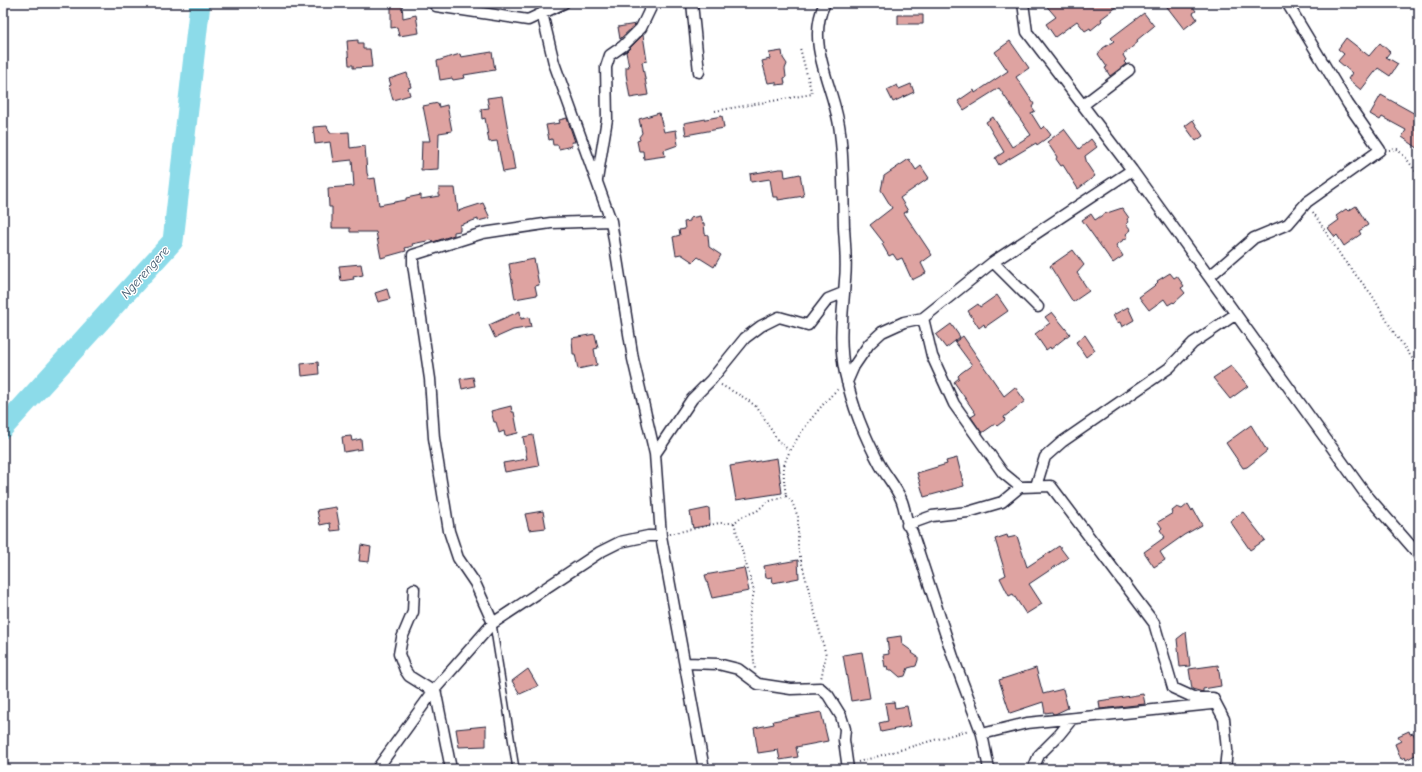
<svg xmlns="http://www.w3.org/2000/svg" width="1422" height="772" viewBox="0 0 1422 772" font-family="'Comic Neue',sans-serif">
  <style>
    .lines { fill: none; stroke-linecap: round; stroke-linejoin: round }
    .river { stroke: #8cdbe9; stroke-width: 21 }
    .building { fill: #dea3a1; stroke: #22223b }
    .service-casing { stroke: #22223b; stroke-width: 8 }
    .minor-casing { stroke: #22223b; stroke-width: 13 }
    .path { stroke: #22223b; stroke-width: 2; stroke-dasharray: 1 3; stroke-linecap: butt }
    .service { stroke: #fff; stroke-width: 5 }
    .minor { stroke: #fff; stroke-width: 10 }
    .labels { text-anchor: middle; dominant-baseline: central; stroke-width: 3; stroke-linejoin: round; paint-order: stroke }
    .water-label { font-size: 13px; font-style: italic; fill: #425a6f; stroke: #fff }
  </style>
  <rect width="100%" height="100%" fill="#fff"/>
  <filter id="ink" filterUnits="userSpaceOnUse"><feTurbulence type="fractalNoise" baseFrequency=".025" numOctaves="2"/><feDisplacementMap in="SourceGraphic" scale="8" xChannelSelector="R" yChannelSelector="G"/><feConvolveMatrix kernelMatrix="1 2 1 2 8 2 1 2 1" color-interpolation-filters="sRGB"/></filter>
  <g filter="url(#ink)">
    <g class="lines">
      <path class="river" d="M 3,428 L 173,241 L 200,3"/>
    </g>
    <path class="building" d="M 391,3 L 402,3 L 403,18 L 416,15 L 419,33 L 399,36 L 397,27 L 391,28 Z
      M 1044,3 L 1122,3 L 1101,19 L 1102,21 L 1091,30 L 1090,28 L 1085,31 L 1077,21 L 1055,37 L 1046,24 L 1056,17 Z
      M 1164,3 L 1190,3 L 1196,11 L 1193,13 L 1197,19 L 1184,29 Z
      M 1144,13 L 1154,26 L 1137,40 L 1138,42 L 1123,55 L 1126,60 L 1124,62 L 1126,64 L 1110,76 L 1105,68 L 1107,67 L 1098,54 L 1103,48 L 1114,41 L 1111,38 Z
      M 898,15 L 923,15 L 923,24 L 898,24 Z
      M 636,24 L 620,39 L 618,27 Z
      M 643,35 L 647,61 L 642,62 L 648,95 L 630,98 L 626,74 L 626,67 L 629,67 L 626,52 Z
      M 1346,38 L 1369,56 L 1380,43 L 1390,52 L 1386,57 L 1398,64 L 1390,76 L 1378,68 L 1361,90 L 1348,79 L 1352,73 L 1338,61 L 1344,54 L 1338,49 Z
      M 358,40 L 358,43 L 363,43 L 363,49 L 370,49 L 372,67 L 353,68 L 353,65 L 349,65 L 347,41 Z
      M 1010,41 L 1029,68 L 1016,77 L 1034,104 L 1032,107 L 1035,111 L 1031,113 L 1041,129 L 1044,126 L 1051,135 L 1037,145 L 1036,143 L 999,165 L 995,158 L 1004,152 L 986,122 L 993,117 L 1012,147 L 1031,135 L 999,88 L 964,110 L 958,101 L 974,90 L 975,93 L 1008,71 L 995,52 Z
      M 782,51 L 783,58 L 787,64 L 785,69 L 786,77 L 784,78 L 785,84 L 776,85 L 776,82 L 768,83 L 762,61 L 770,59 L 769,53 Z
      M 492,52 L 495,70 L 464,75 L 465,78 L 453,80 L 452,78 L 440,80 L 437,61 L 460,54 L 461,57 Z
      M 407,73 L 411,87 L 408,88 L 410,95 L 393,100 L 389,86 L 391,85 L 389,79 Z
      M 911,84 L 914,92 L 893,102 L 887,90 L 897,85 L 899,89 Z
      M 1381,95 L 1419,116 L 1419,149 L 1402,137 L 1406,130 L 1382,117 L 1380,120 L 1370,114 Z
      M 502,96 L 515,170 L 503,172 L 497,141 L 489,142 L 485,118 L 482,119 L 481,109 L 489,108 L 487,98 Z
      M 438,103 L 439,107 L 447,105 L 452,131 L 439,133 L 438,169 L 421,170 L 422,141 L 430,141 L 423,106 Z
      M 659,113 L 664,132 L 676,130 L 678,145 L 664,150 L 665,156 L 644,159 L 643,151 L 639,151 L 637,141 L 640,140 L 639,137 L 642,133 L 639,119 Z
      M 722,116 L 724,128 L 686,135 L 684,123 Z
      M 567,118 L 575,142 L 571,142 L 572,146 L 559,149 L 558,145 L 553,145 L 552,139 L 549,140 L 546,125 L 560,123 L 559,120 Z
      M 1193,120 L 1203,136 L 1196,141 L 1185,126 Z
      M 327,126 L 330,133 L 349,132 L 350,148 L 365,146 L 367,173 L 369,179 L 375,178 L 379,205 L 406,200 L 406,198 L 421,195 L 421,199 L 439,196 L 439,188 L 455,188 L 458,211 L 483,203 L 490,218 L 478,221 L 478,219 L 460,225 L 460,231 L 454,232 L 454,235 L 433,242 L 432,240 L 412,244 L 413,246 L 405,248 L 406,251 L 381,258 L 376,232 L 350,232 L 350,228 L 332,228 L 332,207 L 329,207 L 328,188 L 354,186 L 352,160 L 333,162 L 330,142 L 315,144 L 313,127 Z
      M 1064,129 L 1079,149 L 1091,139 L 1097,147 L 1085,156 L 1087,164 L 1095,176 L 1078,189 L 1063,165 L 1061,166 L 1056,159 L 1057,157 L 1047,142 Z
      M 909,159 L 916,170 L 921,166 L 929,178 L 900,198 L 908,211 L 904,213 L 932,255 L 921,263 L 926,273 L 912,280 L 902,258 L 897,260 L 893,254 L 889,256 L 882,244 L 884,243 L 870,225 L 892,208 L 881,190 L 884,176 Z
      M 779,169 L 784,169 L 785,177 L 800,174 L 804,196 L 778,200 L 778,197 L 773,197 L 770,179 L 751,182 L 750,174 Z
      M 1356,206 L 1368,225 L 1359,231 L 1361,234 L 1344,246 L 1337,235 L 1335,237 L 1328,228 L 1339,220 L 1336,216 L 1346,209 L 1348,211 Z
      M 1122,208 L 1129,218 L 1127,219 L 1129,222 L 1126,224 L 1131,230 L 1126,234 L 1128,237 L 1116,245 L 1123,256 L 1113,263 L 1082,220 L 1091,214 L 1095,220 L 1104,214 Z
      M 700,216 L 702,223 L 704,223 L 705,234 L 708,235 L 709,247 L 721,255 L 714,267 L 698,257 L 693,262 L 681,254 L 676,255 L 673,237 L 680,235 L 679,230 L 685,229 L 684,222 L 690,221 L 690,218 Z
      M 1073,250 L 1084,265 L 1077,273 L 1089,291 L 1073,302 L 1050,266 Z
      M 534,259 L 539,285 L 535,286 L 537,295 L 515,299 L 509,264 Z
      M 361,264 L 363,275 L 353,277 L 354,279 L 341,281 L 339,266 Z
      M 1170,273 L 1174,278 L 1177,276 L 1184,286 L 1181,288 L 1185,293 L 1174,303 L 1173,302 L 1168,305 L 1164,299 L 1149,310 L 1139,297 L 1154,286 L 1158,282 L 1157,281 Z
      M 387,289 L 390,299 L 378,302 L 375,293 Z
      M 997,295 L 1008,311 L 985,327 L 984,324 L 979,328 L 968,311 L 978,304 L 980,307 Z
      M 1128,307 L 1134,320 L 1122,327 L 1120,322 L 1117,323 L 1113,315 Z
      M 520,311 L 521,319 L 529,317 L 531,327 L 513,330 L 495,338 L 489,325 Z
      M 1052,312 L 1070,334 L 1051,349 L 1050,347 L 1046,350 L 1035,334 L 1050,323 L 1045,317 Z
      M 951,324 L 960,337 L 946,348 L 936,335 Z
      M 595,334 L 598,348 L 594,349 L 597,365 L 578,369 L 575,354 L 573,354 L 572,338 Z
      M 1085,335 L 1095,350 L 1086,357 L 1076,342 Z
      M 963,336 L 1004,396 L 1015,387 L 1025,401 L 1004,417 L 1005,420 L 997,426 L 995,424 L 982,433 L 971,417 L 976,414 L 954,382 L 959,378 L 958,376 L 961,373 L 972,365 L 955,342 Z
      M 318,362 L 319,374 L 302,376 L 301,364 Z
      M 1231,366 L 1248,386 L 1230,399 L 1213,378 Z
      M 473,377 L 475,386 L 462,389 L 460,379 Z
      M 511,406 L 512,412 L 514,412 L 518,433 L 505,436 L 504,431 L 499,433 L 496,422 L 494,422 L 491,411 Z
      M 1251,425 L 1267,451 L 1247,467 L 1243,468 L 1226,443 Z
      M 533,435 L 539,466 L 505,472 L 503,463 L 527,459 L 523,437 Z
      M 351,436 L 352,441 L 361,439 L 362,449 L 344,452 L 342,437 Z
      M 777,458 L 782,493 L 736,500 L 730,466 Z
      M 957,458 L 964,486 L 924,497 L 917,473 L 947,464 L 946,461 Z
      M 1188,504 L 1192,511 L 1193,509 L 1202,525 L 1184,535 L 1160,552 L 1165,560 L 1154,567 L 1144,552 L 1165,537 L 1160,530 L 1162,528 L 1158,522 L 1173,513 L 1172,511 L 1177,507 L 1182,509 Z
      M 336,507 L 340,530 L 331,531 L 330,523 L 320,525 L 317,510 Z
      M 709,508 L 710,525 L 693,528 L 690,512 Z
      M 543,511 L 546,528 L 529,530 L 525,514 Z
      M 1243,512 L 1265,540 L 1250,550 L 1230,521 Z
      M 1007,535 L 1008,538 L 1017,536 L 1027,567 L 1059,546 L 1068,558 L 1029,584 L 1042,604 L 1026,614 L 1013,594 L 1009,596 L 1000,578 L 1006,575 L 995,539 Z
      M 361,545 L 371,547 L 369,562 L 359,561 Z
      M 798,560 L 799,578 L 773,583 L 772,577 L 766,578 L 764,566 Z
      M 744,568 L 749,591 L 712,598 L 705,575 Z
      M 1186,632 L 1190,666 L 1180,667 L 1177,639 Z
      M 901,636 L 902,644 L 913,652 L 912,653 L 918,657 L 918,660 L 916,666 L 908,668 L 905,676 L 900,677 L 892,670 L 888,670 L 887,666 L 885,667 L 883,655 L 889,654 L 887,638 Z
      M 862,652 L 870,698 L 851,701 L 843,655 Z
      M 1218,665 L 1221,686 L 1203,689 L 1203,692 L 1192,689 L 1189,669 Z
      M 1036,668 L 1043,694 L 1063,689 L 1068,708 L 1055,714 L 1053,714 L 1052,712 L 1045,713 L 1043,702 L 1010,713 L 999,680 Z
      M 528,669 L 538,686 L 520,694 L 512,681 Z
      M 1143,694 L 1145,704 L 1100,709 L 1099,701 Z
      M 894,702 L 895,708 L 907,706 L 911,726 L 881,732 L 879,723 L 888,721 L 885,703 Z
      M 821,712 L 828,741 L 796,747 L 798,757 L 780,760 L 778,750 L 758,753 L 754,728 L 774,724 L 773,721 Z
      M 486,726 L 486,746 L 459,747 L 456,729 Z
      M 1409,731 L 1410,734 L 1413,733 L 1415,737 L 1419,736 L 1419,753 L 1406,760 L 1405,757 L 1401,759 L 1395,744 L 1401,741 L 1398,736 Z"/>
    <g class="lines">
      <defs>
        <path id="service" d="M 493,624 L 516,769"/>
        <path id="minor" d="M 433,3 L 436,6 L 528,20 L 564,3
          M 692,3 L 699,72
          M 825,3 C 804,45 836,90 840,132 C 844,164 843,196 844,228 C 845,245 847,263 845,280 C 843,312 838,341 845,373 C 853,408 863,433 880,465 C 887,477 896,487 901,499 C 906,510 905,522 912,532 L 953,657 L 982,734 L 989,769
          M 1023,3 L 1027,32 L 1132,170 L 1364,492 L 1419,555
          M 542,13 L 554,63 L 611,221 L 633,359 L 655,454 L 661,536 L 704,769
          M 1083,105 L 1129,70
          M 597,180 L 607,119 L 606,67 L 610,55 L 623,46 L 641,28 L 653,3
          M 993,262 L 1038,307
          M 1209,277 L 1254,238 L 1288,224 L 1307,202 L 1380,150 L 1348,104 L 1287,3
          M 923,318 L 932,356 L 954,404 L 1003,473 L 1020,487 L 1051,486 L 1154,623 L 1173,688 L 1195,698 L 1213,698 L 1224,719 L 1227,750 L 1225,769
          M 847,382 L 854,366 L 869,344 L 882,332 L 904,322 L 923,318 L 993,262 L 1132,170
          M 655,454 L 692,399 L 711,380 L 745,338 L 761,326 L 779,317 L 808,325 L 828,299 L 843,293
          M 1036,486 L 1045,457 L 1062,442 L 1169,368 L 1193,343 L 1236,314
          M 907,525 L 932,516 L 968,512 L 1002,502 L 1020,487
          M 414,589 L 413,612 L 402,638 L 399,654 L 405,670 L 409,676 L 433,691 L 435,689 L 451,769
          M 493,623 L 475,583 L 458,558 L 449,531 L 434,438 L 430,379 L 413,264 L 413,255 L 483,233 L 551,223 L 611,221
          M 686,663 L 718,664 L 738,669 L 758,684 L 791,689 L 820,688 L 828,695 L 841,716 L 845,729 L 844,740 L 848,769
          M 982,734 L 1027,723 L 1212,704
          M 377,769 L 435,689 L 493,623 L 600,552 L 620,542 L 648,536 L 661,536
          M 1033,769 L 1039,755 L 1059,735 L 1072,719"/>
      </defs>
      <use href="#service" class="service-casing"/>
      <use href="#minor" class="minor-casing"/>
      <path class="path" d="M 715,111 L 812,94 L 800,48
        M 1389,150 L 1397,149 L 1406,158 L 1419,176
        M 1313,212 L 1343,259 L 1372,295 L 1393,331 L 1419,368
        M 721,385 L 745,398 L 758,408 L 778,441 L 789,450
        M 786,496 L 792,502 L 798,517 L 798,549 L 826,655 L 821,679
        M 734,523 L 754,591 L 749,617 L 755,669
        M 670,534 L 719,523 L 734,523 L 741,517 L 757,511 L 767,502 L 786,496 C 785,487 783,477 784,468 C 785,449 823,402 838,389
        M 858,762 L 969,730"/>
      <use href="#service" class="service"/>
      <use href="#minor" class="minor"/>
    </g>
  </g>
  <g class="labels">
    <g class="water-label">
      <text transform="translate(145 272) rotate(-48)">Ngerengere</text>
    </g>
  </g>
  <rect width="1422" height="772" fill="none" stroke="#fff" stroke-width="16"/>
  <rect x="8" y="8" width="1406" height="756" fill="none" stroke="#22223b" stroke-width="1.5" filter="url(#ink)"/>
</svg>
